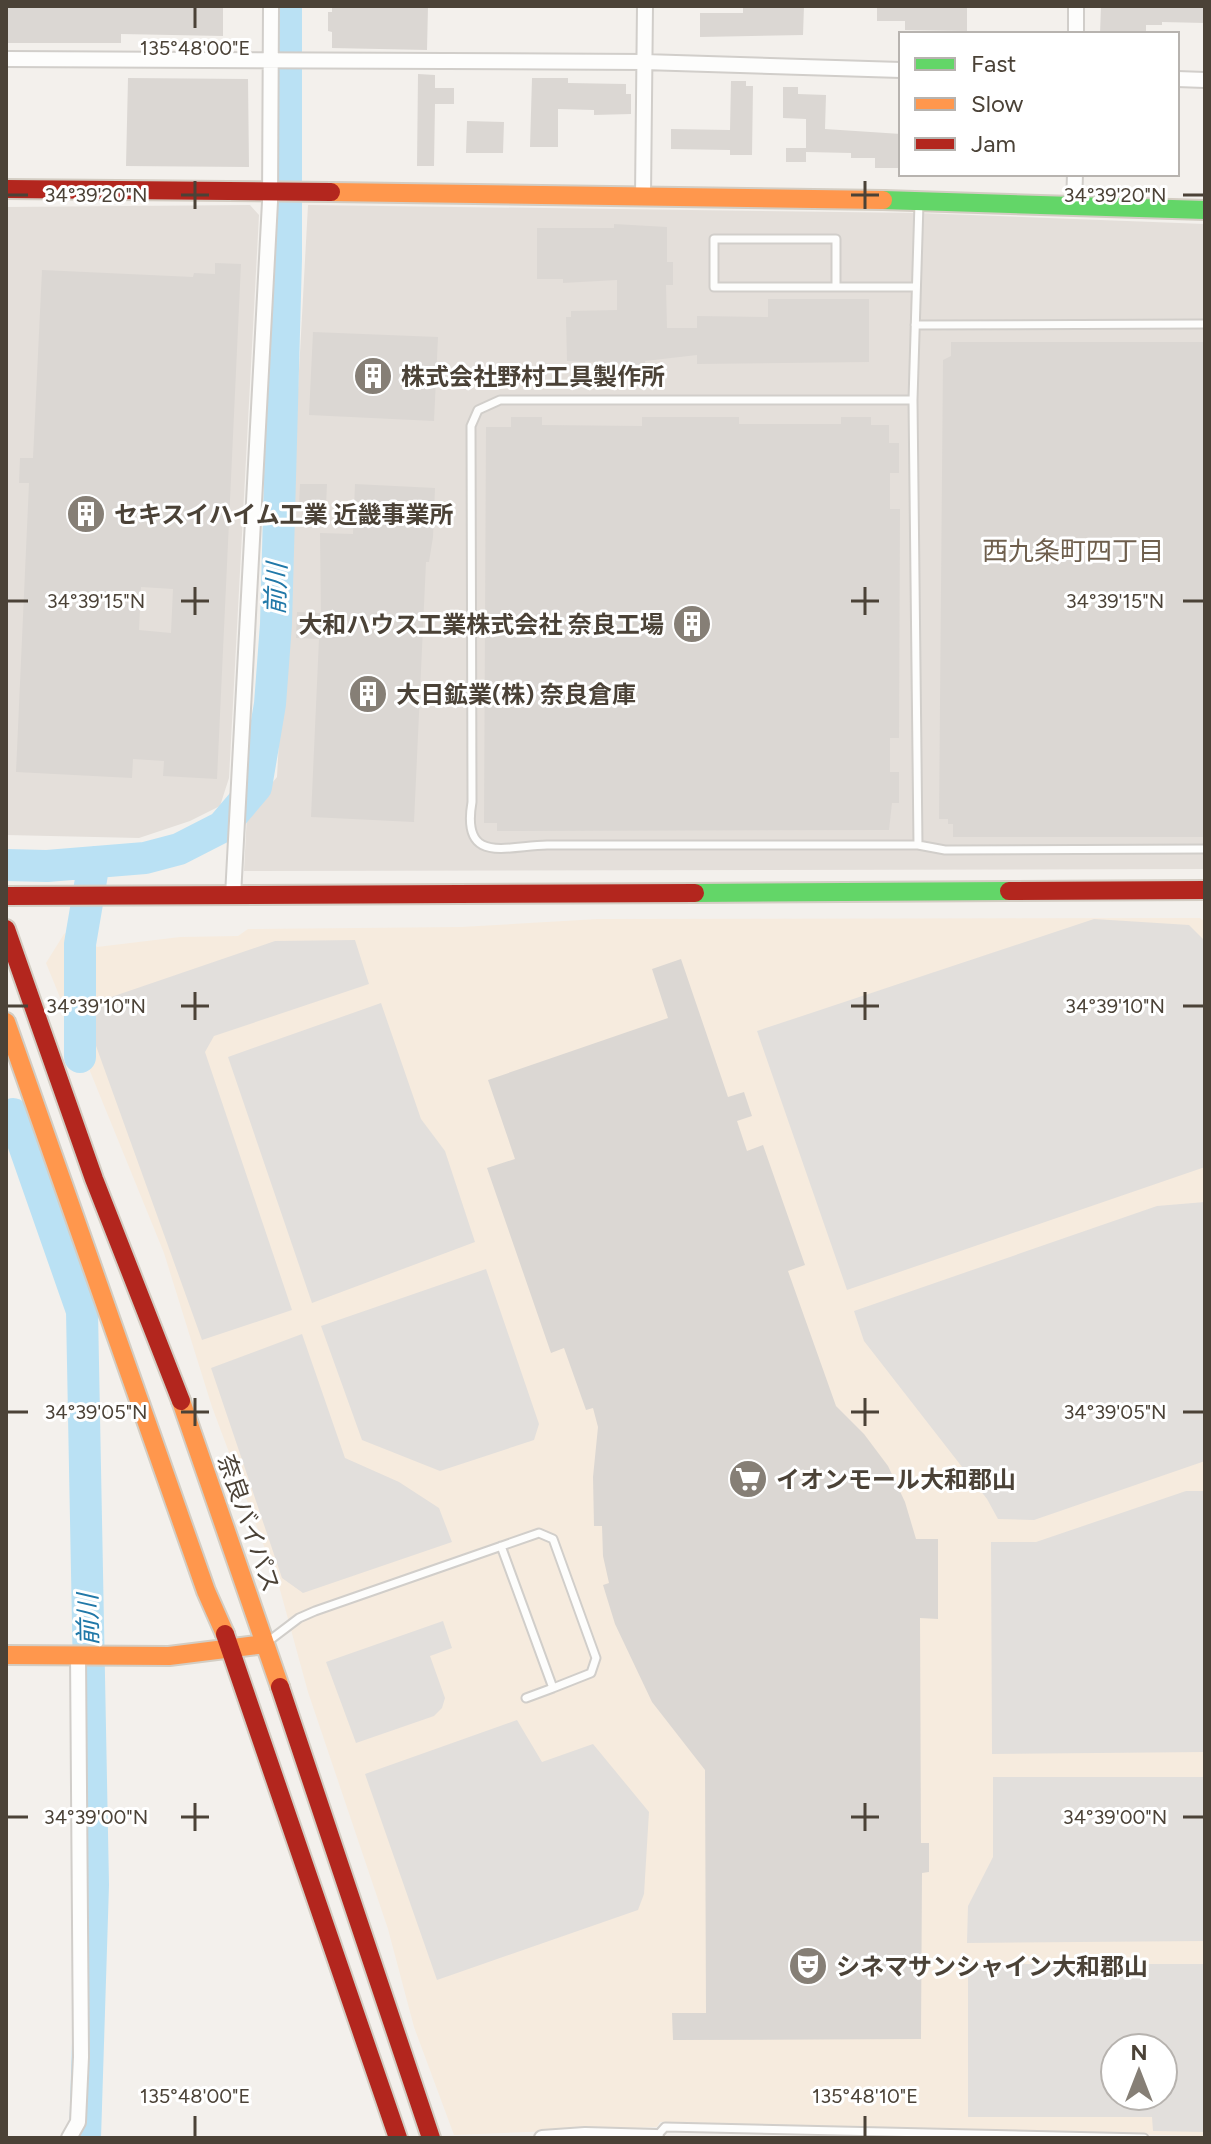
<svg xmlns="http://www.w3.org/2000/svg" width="1211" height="2144" viewBox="0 0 1211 2144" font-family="Figtree,'Noto Sans JP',sans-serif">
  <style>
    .commercial { fill: #f6ebde; fill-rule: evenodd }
    .industrial { fill: #e4dfda }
    .parking { fill: #e2dfdc; fill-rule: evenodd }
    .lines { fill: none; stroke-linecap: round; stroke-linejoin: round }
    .river { stroke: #bae1f4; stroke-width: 32 }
    .building { fill: #dbd7d3; fill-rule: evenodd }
    .lane-casing { stroke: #d1ceca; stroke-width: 11 }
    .street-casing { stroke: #d1ceca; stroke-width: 18 }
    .fast-casing { stroke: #d3cdc3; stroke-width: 22 }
    .slow-casing { stroke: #d3cdc3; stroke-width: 22 }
    .jam-casing { stroke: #d3cdc3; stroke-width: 22 }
    .lane { stroke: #fdfdfc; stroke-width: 7 }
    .street { stroke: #fdfdfc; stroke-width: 14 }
    .fast { stroke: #63d668; stroke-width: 18 }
    .slow { stroke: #ff974d; stroke-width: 18 }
    .jam { stroke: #b3261e; stroke-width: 18 }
    .ticks { fill: none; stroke: #4b4237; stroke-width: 3 }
    .labels { text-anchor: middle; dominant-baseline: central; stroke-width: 6; stroke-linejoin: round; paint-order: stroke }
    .poi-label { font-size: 24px; font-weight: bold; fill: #4b4237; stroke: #fff; text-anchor: start }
    .street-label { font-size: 24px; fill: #4b4237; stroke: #fff }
    .neighbourhood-label { font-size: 26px; fill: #6f5f4d; stroke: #fff }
    .water-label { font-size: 26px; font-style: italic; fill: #2078a8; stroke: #fff }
    .ticks-label { font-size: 20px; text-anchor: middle; fill: #4b4237; stroke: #fff; stroke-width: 6; stroke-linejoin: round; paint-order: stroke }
  </style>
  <rect width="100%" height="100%" fill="#f3f0ec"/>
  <path class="commercial" d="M 1200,918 L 1205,922 L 1205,2136 L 660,2122 L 657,2127 L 454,2135 L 414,2027 L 388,1929 L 308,1692 L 279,1586 L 212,1407 L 164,1253 L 46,963 L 64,934 L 75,929 L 89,930 L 97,947 L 180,937 L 238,936 L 248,929 L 461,927 L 598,919 ZM 1115,2048 L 1163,2048 L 1163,2096 L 1115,2096 Z"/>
  <path class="industrial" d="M 250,205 L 259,215 L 229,778 L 220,806 L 190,821 L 139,838 L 6,835 L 6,207 Z
    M 308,205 L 918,213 L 1205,224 L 1205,869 L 244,871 L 247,814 L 277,777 Z"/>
  <path class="parking" d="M 1094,919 L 1189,925 L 1205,941 L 1205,1167 L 847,1290 L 757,1031 Z
    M 355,940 L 369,984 L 214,1036 L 205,1052 L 292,1310 L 202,1340 L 82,1007 L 275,941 Z
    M 381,1003 L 421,1119 L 445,1151 L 475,1242 L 312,1303 L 228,1057 Z
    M 1205,1202 L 1205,1461 L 1034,1520 L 998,1519 L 987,1499 L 864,1341 L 854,1311 L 1157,1206 Z
    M 486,1269 L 539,1424 L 534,1440 L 440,1471 L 362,1440 L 321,1326 Z
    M 302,1334 L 345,1458 L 399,1482 L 439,1508 L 452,1542 L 303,1593 L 282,1578 L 211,1368 Z
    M 1186,1491 L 1205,1491 L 1205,1752 L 992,1754 L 991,1542 L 1036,1542 Z
    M 443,1621 L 452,1648 L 430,1656 L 445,1698 L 442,1708 L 434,1716 L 356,1743 L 326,1662 Z
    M 517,1720 L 542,1762 L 593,1744 L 649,1812 L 644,1894 L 638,1910 L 437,1980 L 365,1774 Z
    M 993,1777 L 1205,1777 L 1205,1941 L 967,1943 L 968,1906 L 993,1857 Z
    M 968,1964 L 1205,1964 L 1205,2132 L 1153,2131 L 1152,2117 L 968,2117 ZM 1115,2048 L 1163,2048 L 1163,2096 L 1115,2096 Z"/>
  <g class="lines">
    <path class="river" d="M 6,865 L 47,866 L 145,858 L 179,849 L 222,827 L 256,787 L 270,704 L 276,624 L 286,259 L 286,6
      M 80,1057 L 80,944 L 94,862
      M 13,1114 L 82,1311 L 93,1885 L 85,2138"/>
  </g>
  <path class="building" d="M 6,6 L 223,6 L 223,36 L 121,34 L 121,43 L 6,43 Z
    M 332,6 L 428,6 L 427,50 L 332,48 L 332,32 L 328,31 L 328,12 L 332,12 Z
    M 743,6 L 804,6 L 803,35 L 700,37 L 700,13 L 743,13 Z
    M 877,6 L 967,6 L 967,31 L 905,30 L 905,21 L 877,21 Z
    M 1101,6 L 1205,6 L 1205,23 L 1162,22 L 1162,25 L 1146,25 L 1146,31 L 1100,34 Z
    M 418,74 L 435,75 L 435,88 L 454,88 L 454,104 L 435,104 L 434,166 L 417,166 Z
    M 128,78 L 248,79 L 249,167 L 126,166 Z
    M 532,78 L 568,78 L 568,83 L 626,84 L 626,94 L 631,94 L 631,114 L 594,115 L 594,110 L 558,109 L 558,147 L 530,147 Z
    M 731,81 L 746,81 L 746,86 L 753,86 L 752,155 L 730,155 L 730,150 L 671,149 L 671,129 L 730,130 Z
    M 783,87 L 798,87 L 798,94 L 826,95 L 825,129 L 901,134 L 901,168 L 875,168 L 875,158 L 851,158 L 851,153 L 806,152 L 806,162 L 786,162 L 786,148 L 806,148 L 806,119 L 783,118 Z
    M 467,121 L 504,122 L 503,153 L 466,153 Z
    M 614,224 L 667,227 L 667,262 L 673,262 L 673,285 L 666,285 L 667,328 L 697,328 L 697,316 L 768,317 L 768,299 L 869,299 L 869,362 L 697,364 L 697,355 L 645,361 L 645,365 L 567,361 L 566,317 L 571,317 L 571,311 L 617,310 L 617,280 L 563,283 L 563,279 L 537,279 L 537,228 L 614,228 Z
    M 215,263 L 241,264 L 217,779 L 163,776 L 164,761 L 133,759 L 132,778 L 16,772 L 29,483 L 19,483 L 20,458 L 33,458 L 42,270 L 193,277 L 194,273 L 215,274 ZM 141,587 L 173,589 L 171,633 L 139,630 Z
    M 313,332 L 438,337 L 434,421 L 309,415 Z
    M 951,342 L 1205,342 L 1205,837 L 953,837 L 953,824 L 948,824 L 948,819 L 939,819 L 943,360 L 951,356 Z
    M 511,417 L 542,417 L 542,425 L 642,426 L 642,417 L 739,417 L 739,424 L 841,424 L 841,417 L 871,417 L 871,425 L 889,425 L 889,443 L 899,443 L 899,473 L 890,473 L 890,509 L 900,509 L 899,738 L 890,738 L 890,772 L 899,772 L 899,803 L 892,803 L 889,830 L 497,831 L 497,823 L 484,823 L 486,427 L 511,427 Z
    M 300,484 L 327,484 L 326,506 L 299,506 Z
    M 355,484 L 435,488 L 433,537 L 429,562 L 426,562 L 414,822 L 311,817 L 319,639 L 296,638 L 297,612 L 321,613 L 320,533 L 353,534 Z
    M 681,959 L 728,1097 L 744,1092 L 752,1116 L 737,1121 L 747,1151 L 763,1145 L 805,1265 L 788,1271 L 836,1406 L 864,1434 L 888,1466 L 905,1502 L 916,1539 L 938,1539 L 938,1619 L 920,1618 L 921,1843 L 929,1843 L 929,1872 L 922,1873 L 921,2039 L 673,2040 L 672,2013 L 706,2013 L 705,1770 L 652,1702 L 615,1624 L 603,1585 L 609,1583 L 603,1556 L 602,1526 L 594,1526 L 593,1477 L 598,1427 L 593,1408 L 586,1410 L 564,1348 L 551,1353 L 487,1168 L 515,1159 L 488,1080 L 668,1018 L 652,969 Z"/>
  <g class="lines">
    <defs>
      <path id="lane" d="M 836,287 L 836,239 L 714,239 L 714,287 L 915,287
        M 915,325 L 1205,324
        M 500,400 L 913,400 L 918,845 L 547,845 C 506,846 461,865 472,802 L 471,426 L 478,410 Z
        M 913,400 L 919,203
        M 918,845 L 945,850 L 1205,849
        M 270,1640 L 299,1618 L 315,1611 L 539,1533 L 553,1539 L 596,1658 L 591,1673 L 553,1688 L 501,1546
        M 526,1698 L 553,1688
        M 656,2137 L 665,2127 L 1144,2138"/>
      <path id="street" d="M 1076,6 L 1076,34
        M 6,59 L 644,62 L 901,70
        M 1177,79 L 1205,80
        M 643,195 L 645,6
        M 1074,205 L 1075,174
        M 233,896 L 270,202 L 271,6
        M 69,2138 L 78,2122 L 81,2057 L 78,1654
        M 542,2138 L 585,2135 L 656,2137"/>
      <path id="fast" d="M 883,200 L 1205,210
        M 695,893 L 1009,891"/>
      <path id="slow" d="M 331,192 L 883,200
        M 6,1022 L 206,1591 L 225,1634
        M 181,1401 L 280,1687
        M 6,1655 L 169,1656 L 265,1644"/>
      <path id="jam" d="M 6,189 L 331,192
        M 1009,891 L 1205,890
        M 6,896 L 695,893
        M 6,929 L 94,1179 L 181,1401
        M 225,1634 L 398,2138
        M 280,1687 L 431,2138"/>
    </defs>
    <use href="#lane" class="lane-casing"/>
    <use href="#street" class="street-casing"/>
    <use href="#fast" class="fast-casing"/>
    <use href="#slow" class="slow-casing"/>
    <use href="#jam" class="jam-casing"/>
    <use href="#lane" class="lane"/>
    <use href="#street" class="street"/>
    <use href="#fast" class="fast"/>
    <use href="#slow" class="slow"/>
    <use href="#jam" class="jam"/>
  </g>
  <path class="ticks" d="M 195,8 L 195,28M 195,181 L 195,209M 865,181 L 865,209M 8,195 L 28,195M 181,195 L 209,195M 851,195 L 879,195M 1183,195 L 1203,195M 195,587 L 195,615M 865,587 L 865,615M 8,601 L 28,601M 181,601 L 209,601M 851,601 L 879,601M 1183,601 L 1203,601M 195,992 L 195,1020M 865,992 L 865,1020M 8,1006 L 28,1006M 181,1006 L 209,1006M 851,1006 L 879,1006M 1183,1006 L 1203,1006M 195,1398 L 195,1426M 865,1398 L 865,1426M 8,1412 L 28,1412M 181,1412 L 209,1412M 851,1412 L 879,1412M 1183,1412 L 1203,1412M 195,1803 L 195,1831M 865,1803 L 865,1831M 8,1817 L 28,1817M 181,1817 L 209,1817M 851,1817 L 879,1817M 1183,1817 L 1203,1817M 195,2116 L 195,2136M 865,2116 L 865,2136"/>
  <defs>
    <symbol id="building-disc" viewBox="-11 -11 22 22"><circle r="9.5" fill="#867f76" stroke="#fff"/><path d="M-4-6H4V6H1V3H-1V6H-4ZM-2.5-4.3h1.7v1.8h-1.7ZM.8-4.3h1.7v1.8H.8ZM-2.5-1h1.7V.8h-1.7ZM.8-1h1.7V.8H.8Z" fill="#fff"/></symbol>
    <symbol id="supermarket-disc" viewBox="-11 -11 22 22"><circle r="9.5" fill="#867f76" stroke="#fff"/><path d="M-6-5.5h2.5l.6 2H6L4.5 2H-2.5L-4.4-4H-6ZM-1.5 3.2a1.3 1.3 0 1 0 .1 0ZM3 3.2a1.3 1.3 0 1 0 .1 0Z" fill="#fff"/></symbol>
    <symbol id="theatre-disc" viewBox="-11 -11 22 22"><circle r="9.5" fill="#867f76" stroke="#fff"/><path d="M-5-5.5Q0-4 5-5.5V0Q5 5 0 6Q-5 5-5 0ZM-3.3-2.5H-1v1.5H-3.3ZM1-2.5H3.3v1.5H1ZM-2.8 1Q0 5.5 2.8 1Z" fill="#fff"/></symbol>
  </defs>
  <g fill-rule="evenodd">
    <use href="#building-disc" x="351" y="354" width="44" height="44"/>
    <use href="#building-disc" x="64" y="492" width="44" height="44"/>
    <use href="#building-disc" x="670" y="602" width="44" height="44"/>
    <use href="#building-disc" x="346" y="672" width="44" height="44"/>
    <use href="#supermarket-disc" x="726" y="1457" width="44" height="44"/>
    <use href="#theatre-disc" x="786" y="1944" width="44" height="44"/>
  </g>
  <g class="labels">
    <g class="poi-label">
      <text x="401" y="376">株式会社野村工具製作所</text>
      <text x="114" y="514">セキスイハイム工業 近畿事業所</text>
      <text x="664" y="624" text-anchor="end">大和ハウス工業株式会社 奈良工場</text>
      <text x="396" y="694">大日鉱業(株) 奈良倉庫</text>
      <text x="776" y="1479">イオンモール大和郡山</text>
      <text x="836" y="1966">シネマサンシャイン大和郡山</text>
    </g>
    <g class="street-label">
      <text transform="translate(249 1523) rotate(71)">奈良バイパス</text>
    </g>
    <g class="neighbourhood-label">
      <text x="1073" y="551">西九条町四丁目</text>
    </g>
    <g class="water-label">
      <text transform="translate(276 589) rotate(-88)">前川</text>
      <text transform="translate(88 1620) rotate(-91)">前川</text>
    </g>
  </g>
  <g class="ticks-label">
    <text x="195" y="55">135°48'00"E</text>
    <text x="96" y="202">34°39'20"N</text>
    <text x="1115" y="202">34°39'20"N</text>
    <text x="96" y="608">34°39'15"N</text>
    <text x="1115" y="608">34°39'15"N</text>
    <text x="96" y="1013">34°39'10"N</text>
    <text x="1115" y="1013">34°39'10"N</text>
    <text x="96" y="1419">34°39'05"N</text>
    <text x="1115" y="1419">34°39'05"N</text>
    <text x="96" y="1824">34°39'00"N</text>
    <text x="1115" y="1824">34°39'00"N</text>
    <text x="195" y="2103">135°48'00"E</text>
    <text x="865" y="2103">135°48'10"E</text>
  </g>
  <rect width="1211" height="2144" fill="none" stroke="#4b4237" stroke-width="16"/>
  <rect x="899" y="32" width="280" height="144" fill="#ffffff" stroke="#b7b3af" stroke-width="2"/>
  <rect x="915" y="58" width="40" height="12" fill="#63d668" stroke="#b7b3af" stroke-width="2"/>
  <text x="971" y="72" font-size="24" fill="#4b4237">Fast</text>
  <rect x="915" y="98" width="40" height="12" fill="#ff974d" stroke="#b7b3af" stroke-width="2"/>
  <text x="971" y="112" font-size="24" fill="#4b4237">Slow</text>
  <rect x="915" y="138" width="40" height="12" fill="#b3261e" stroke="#b7b3af" stroke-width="2"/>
  <text x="971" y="152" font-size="24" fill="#4b4237">Jam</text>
  <g transform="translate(1139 2072)"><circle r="38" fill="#ffffff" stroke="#b7b3af" stroke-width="2"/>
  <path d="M0-6L14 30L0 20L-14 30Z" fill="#867f76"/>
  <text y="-12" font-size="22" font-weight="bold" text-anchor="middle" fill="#4b4237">N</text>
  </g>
</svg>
